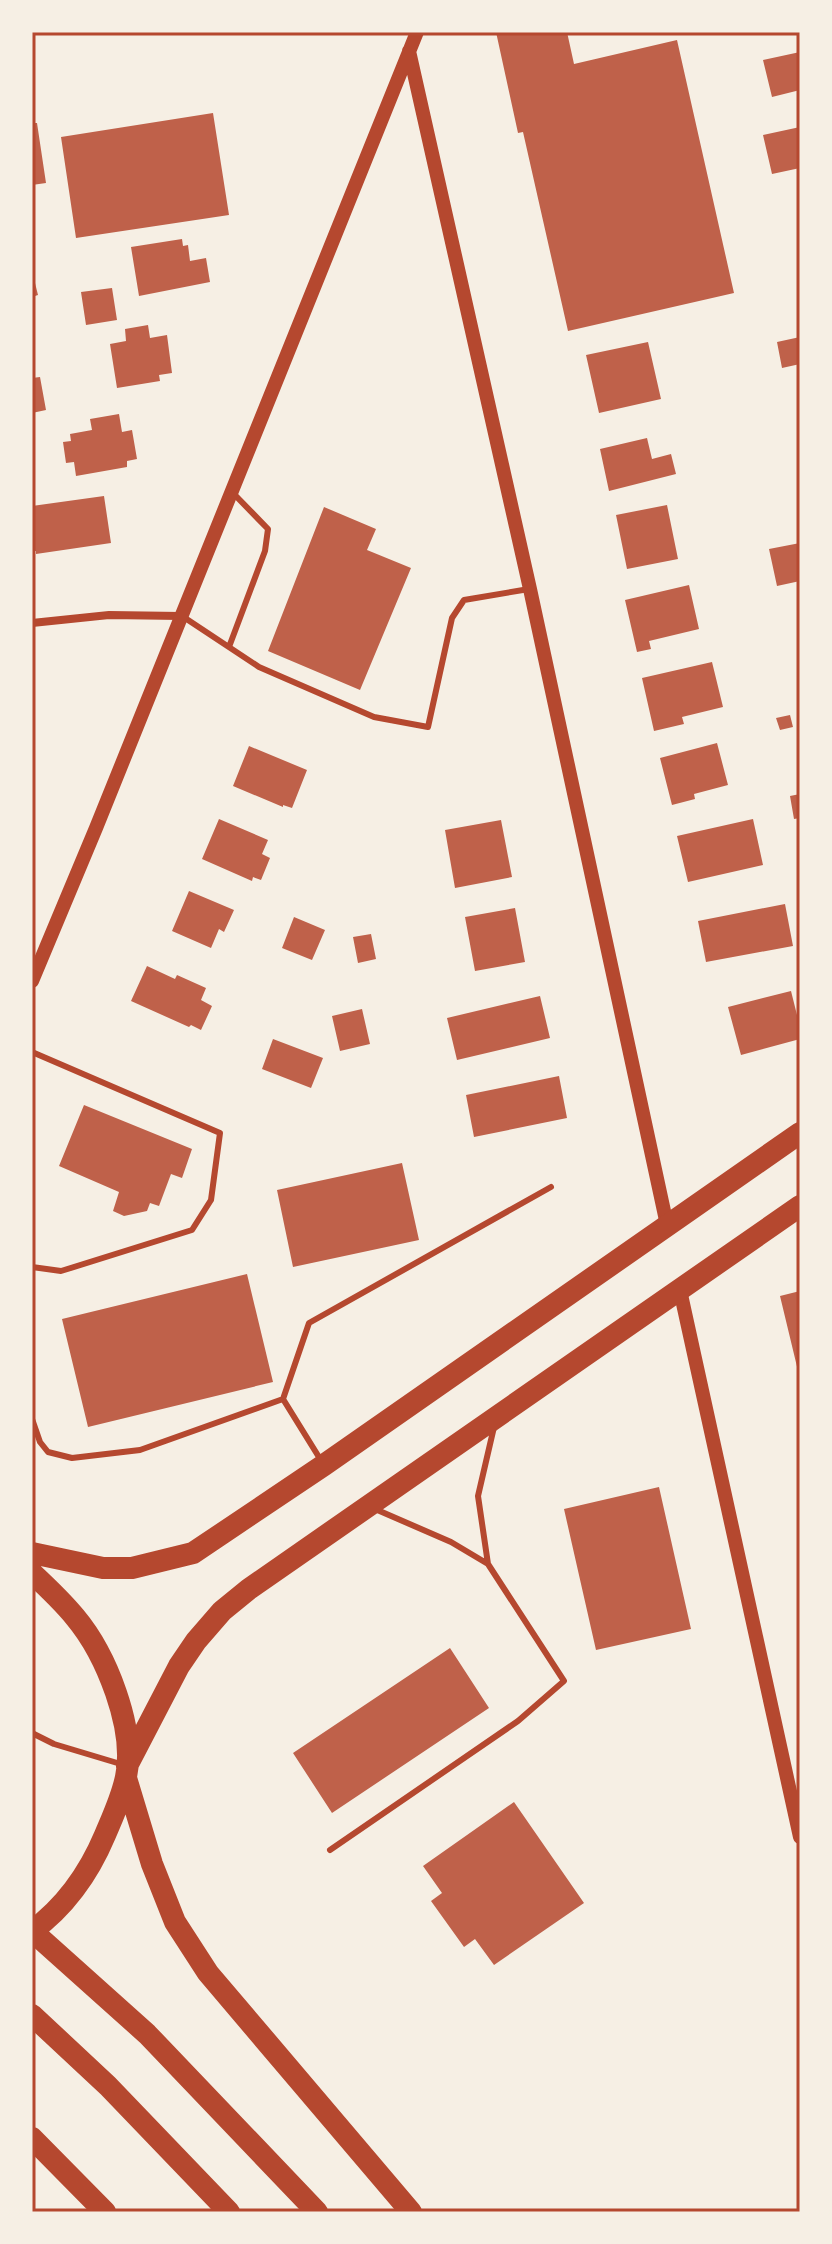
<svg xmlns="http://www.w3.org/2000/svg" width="832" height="2244" viewBox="0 0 832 2244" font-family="'Roboto Condensed',sans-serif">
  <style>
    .building { fill: #bf614a }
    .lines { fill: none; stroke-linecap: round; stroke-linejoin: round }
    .service { stroke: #b5482f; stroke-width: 6 }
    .minor { stroke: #b5482f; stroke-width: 8 }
    .tertiary { stroke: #b5482f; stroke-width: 14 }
    .trunk { stroke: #b5482f; stroke-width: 22 }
    .neatline { fill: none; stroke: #b5482f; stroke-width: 3 }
  </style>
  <rect width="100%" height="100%" fill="#f6efe4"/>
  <path class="building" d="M 496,32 L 567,32 L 574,64 L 677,40 L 734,293 L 568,331 L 523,132 L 518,133 Z
    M 800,52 L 800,90 L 772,97 L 763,60 Z
    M 213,113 L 229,215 L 76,238 L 61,137 Z
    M 32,123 L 37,123 L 46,183 L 32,185 Z
    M 800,127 L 800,168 L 772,174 L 763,135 Z
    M 182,239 L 183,246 L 188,245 L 190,261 L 206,258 L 210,282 L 139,296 L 131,247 Z
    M 32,271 L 38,295 L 32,297 Z
    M 112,288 L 117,320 L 86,325 L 81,292 Z
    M 148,325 L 150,338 L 167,335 L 172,373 L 159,375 L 160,381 L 117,388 L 110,344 L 126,341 L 125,329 Z
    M 800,337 L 800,364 L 782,368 L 777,342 Z
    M 648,342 L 661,399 L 599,413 L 586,355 Z
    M 40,377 L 46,410 L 32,413 L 32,378 Z
    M 119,414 L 122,432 L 132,430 L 137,459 L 127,461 L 127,467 L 76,476 L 74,462 L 66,463 L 63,442 L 71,441 L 70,434 L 92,430 L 90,419 Z
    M 647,438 L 652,459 L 671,454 L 676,474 L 609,491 L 600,449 Z
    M 104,496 L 111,543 L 36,554 L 36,551 L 32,551 L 32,506 Z
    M 667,505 L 678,559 L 627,569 L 616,515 Z
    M 324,507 L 376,529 L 367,550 L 411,568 L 360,690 L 268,651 Z
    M 800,543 L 800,581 L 777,586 L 769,549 Z
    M 689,585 L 699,629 L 649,641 L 651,649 L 637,652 L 625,600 Z
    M 712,662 L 723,707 L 682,717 L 684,724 L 654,731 L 642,678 Z
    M 790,715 L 793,727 L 780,730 L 776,718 Z
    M 717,743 L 728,785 L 694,794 L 695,799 L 672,805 L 660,758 Z
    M 249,746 L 307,770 L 292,808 L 283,805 L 283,807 L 233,786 Z
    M 800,794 L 800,818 L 794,819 L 790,796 Z
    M 219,819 L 268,840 L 262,854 L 270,858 L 261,880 L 253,877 L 252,881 L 202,859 Z
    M 753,819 L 763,865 L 688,882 L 677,836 Z
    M 501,820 L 512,877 L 455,888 L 445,830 Z
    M 189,891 L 234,910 L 224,932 L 219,929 L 211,948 L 172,931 Z
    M 785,904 L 793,946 L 706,962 L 698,921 Z
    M 515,908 L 525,962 L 475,971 L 465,917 Z
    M 294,917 L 325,930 L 312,960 L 282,948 Z
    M 371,934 L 376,959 L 358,963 L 353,937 Z
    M 147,966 L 175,979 L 177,975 L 206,988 L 201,1000 L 212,1006 L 201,1030 L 191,1025 L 189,1027 L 131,1001 Z
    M 791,991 L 800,1027 L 800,1039 L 741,1055 L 728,1007 Z
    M 540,996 L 550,1038 L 457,1060 L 447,1018 Z
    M 362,1009 L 370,1044 L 340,1051 L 332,1016 Z
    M 273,1039 L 323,1058 L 311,1088 L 262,1069 Z
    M 559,1076 L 567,1118 L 474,1137 L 466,1095 Z
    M 84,1105 L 192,1149 L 182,1178 L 171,1174 L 159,1206 L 150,1203 L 147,1211 L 124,1216 L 113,1211 L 119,1192 L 59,1166 Z
    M 402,1163 L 419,1240 L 293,1267 L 277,1190 Z
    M 247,1274 L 273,1382 L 88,1427 L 62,1319 Z
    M 800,1291 L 800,1375 L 799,1375 L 780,1296 Z
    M 659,1487 L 691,1629 L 596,1650 L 564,1509 Z
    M 450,1648 L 489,1708 L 332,1813 L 293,1753 Z
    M 514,1802 L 584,1903 L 494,1965 L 475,1939 L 464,1947 L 431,1901 L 442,1893 L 423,1866 Z"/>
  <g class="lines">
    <path class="service" d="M 182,616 L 259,667 L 374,717 L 428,727 L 452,618 L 464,600 L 529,589
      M 229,647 L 265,551 L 268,529 L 232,492
      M 32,1052 L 220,1133 L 211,1200 L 192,1230 L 61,1271 L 32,1267
      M 283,1399 L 309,1323 L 551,1187
      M 32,1419 L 40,1442 L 48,1452 L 72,1458 L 140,1450 L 283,1399 L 322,1462
      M 375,1509 L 451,1542 L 488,1564 L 478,1496 L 494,1427
      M 32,1733 L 54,1744 L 124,1765
      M 330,1850 L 518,1721 L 564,1681 L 488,1564"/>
    <path class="minor" d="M 32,623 L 109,615 L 181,616"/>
    <path class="tertiary" d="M 409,51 L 530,589 L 667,1225
      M 32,981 L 96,828 L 417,32
      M 680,1290 L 800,1837"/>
    <path class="trunk" d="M 32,1553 L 103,1568 L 132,1568 L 193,1553 L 324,1465 L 800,1133
      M 32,1573 C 47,1587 62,1601 75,1617 C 106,1654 136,1728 126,1777 C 122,1797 113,1816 105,1835 C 89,1873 66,1906 32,1931
      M 127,1766 L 179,1666 L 196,1641 L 222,1611 L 249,1589 L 800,1206
      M 126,1778 L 152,1864 L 175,1922 L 208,1973 L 411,2212
      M 32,1931 L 147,2034 L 317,2212
      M 32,2015 L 108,2086 L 229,2212
      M 32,2138 L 105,2212"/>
  </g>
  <rect width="832" height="2244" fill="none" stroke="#f6efe4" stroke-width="68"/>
  <rect x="34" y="34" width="764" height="2176" class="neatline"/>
</svg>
